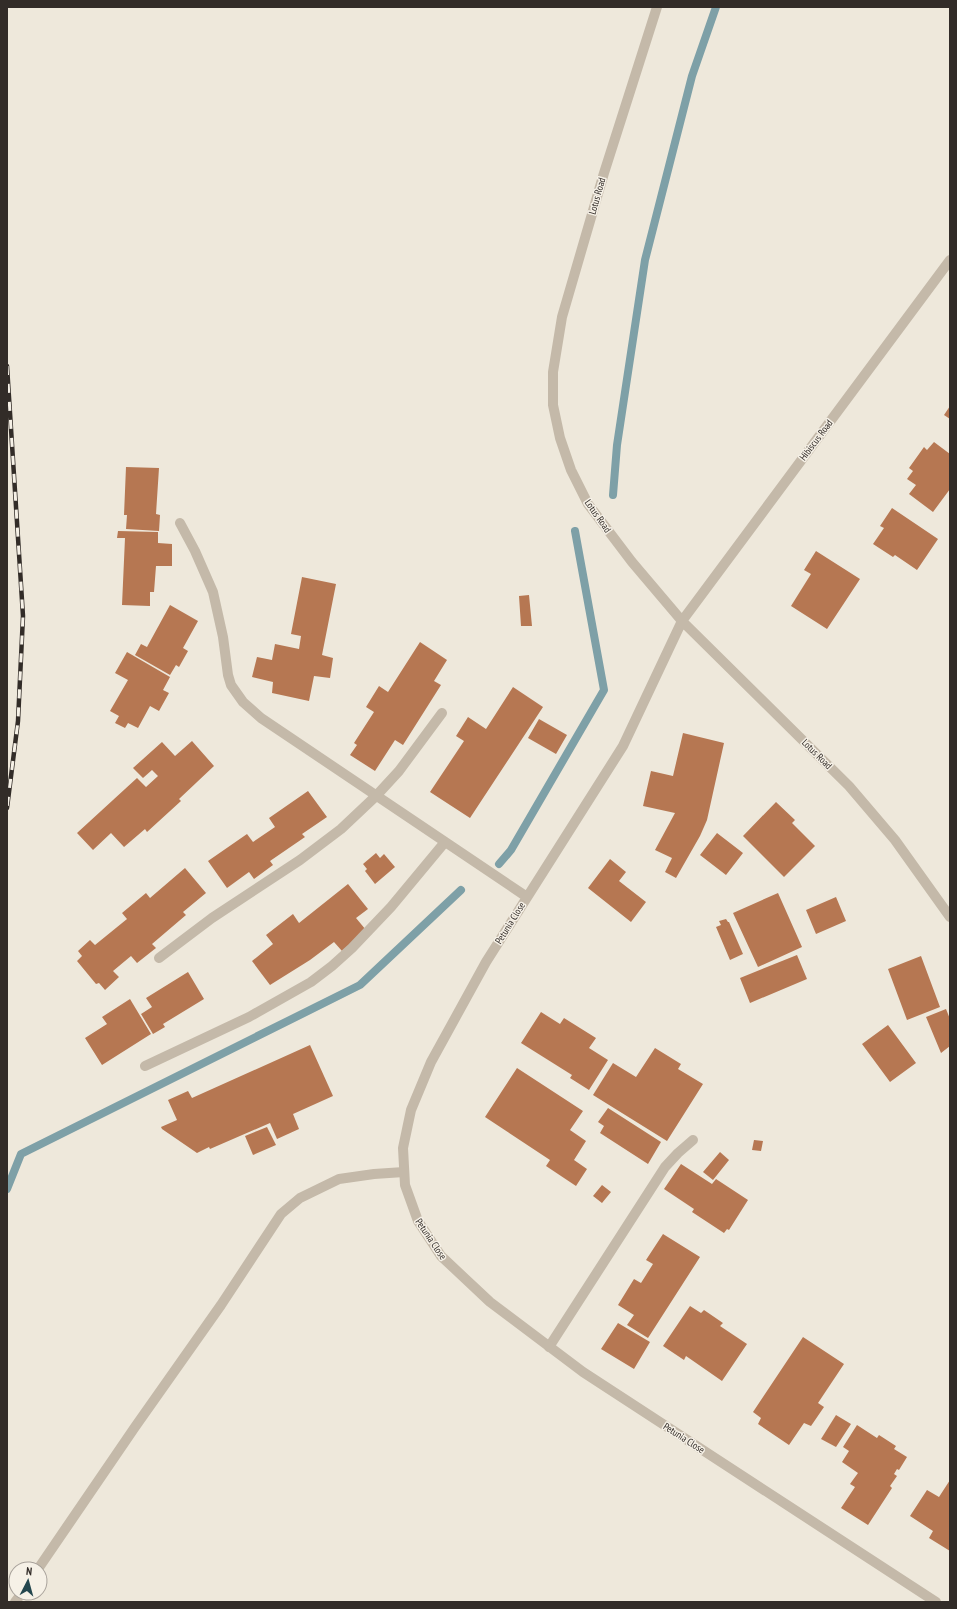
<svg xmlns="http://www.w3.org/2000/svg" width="957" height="1609" viewBox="0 0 957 1609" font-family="'PT Sans Narrow',sans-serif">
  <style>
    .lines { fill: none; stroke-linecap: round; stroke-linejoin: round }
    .stream { stroke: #7ea0a7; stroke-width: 8 }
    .building { fill: #b67752 }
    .lane { stroke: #c4b9a9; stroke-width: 10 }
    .street { stroke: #c4b9a9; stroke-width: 10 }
    .rail-casing { stroke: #322c28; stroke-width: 4.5 }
    .rail { stroke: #f6f1e7; stroke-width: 3; stroke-dasharray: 9; stroke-linecap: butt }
    .labels { text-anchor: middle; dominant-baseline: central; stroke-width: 3; stroke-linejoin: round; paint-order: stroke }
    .street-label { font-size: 10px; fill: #322c28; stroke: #f6f1e7 }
  </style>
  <rect width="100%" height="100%" fill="#eee8db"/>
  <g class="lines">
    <path class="stream" d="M 613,495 L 617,445 L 645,260 L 692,76 L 716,7
      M 499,864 L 511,850 L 604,690 L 575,531
      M 7,1189 L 21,1154 L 360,985 L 461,890"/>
  </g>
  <path class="building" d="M 950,406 L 950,419 L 944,415 Z
    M 934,442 L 950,454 L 950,489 L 933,512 L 909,494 L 916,485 L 907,479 L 913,471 L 909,468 L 924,447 L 927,450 Z
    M 126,467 L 159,468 L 156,514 L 160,515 L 159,531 L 126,529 L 127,515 L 124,515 Z
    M 892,508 L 938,539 L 917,570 L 895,555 L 893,557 L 873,544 L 884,528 L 880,526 Z
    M 118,531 L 158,532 L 158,543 L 172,544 L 172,566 L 156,566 L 154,592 L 150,592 L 150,606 L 122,605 L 125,538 L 117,538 Z
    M 816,551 L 860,579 L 827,629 L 791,606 L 811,574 L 804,570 Z
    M 302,577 L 336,584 L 322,655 L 333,658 L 330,678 L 314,676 L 309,701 L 272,693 L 273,682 L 252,677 L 257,657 L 272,660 L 275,644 L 299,649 L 301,636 L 291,634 Z
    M 529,595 L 532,626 L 521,626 L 519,596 Z
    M 170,605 L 198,621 L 183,648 L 188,651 L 179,667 L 176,665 L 170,675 L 135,655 L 141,644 L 147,647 Z
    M 420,642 L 447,660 L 434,681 L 441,685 L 403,745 L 395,740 L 375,771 L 350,755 L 357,745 L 354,743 L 374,712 L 366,707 L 379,686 L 388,692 Z
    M 127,652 L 170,677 L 163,690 L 169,693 L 159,711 L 150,706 L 138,728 L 128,723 L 125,728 L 115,723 L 119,716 L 110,711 L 128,680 L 115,673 Z
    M 513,687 L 543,707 L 470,818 L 430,792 L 464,741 L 456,736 L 468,717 L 486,729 Z
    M 539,719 L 567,735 L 556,754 L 528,738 Z
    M 683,733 L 724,743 L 707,820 L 700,836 L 676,878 L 665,872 L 672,858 L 655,850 L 675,813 L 643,806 L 651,771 L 673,776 Z
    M 192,741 L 214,766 L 179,799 L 181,801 L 147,832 L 145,829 L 124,847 L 111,833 L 93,850 L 77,833 L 137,778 L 146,787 L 158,776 L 152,770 L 143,778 L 133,768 L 162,742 L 175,756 Z
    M 308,791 L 327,817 L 302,834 L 305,837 L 270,861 L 273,865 L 254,879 L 249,872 L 227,888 L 208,861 L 247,834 L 253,842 L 275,827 L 269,818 Z
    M 776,802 L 795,820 L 792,823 L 815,846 L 784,877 L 743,836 Z
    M 717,833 L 743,853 L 726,875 L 700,855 Z
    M 376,853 L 380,858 L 384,854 L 395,867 L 375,884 L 365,871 L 367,869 L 363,864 Z
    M 610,859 L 626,872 L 619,881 L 646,902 L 631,922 L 588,888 Z
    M 185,868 L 206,893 L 183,912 L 186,915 L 152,944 L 156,948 L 137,963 L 131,956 L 113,971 L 119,977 L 105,990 L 99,983 L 96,984 L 77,961 L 82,956 L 78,951 L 90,940 L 95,945 L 127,919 L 122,913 L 146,893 L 150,898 Z
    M 348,884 L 368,909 L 356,918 L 366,930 L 342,951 L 334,942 L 310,960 L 270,985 L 252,961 L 273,944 L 266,935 L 293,914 L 299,923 Z
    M 778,893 L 802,947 L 758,967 L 733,913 Z
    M 836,897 L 846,921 L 816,934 L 806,910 Z
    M 726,919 L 728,922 L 729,922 L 743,954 L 730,960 L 716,927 L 721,925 L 719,921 Z
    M 797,955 L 807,979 L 750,1003 L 740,978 Z
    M 921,956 L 940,1007 L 907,1020 L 888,969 Z
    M 188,972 L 204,999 L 163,1024 L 165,1027 L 153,1034 L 141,1014 L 152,1007 L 146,998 Z
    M 130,999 L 151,1034 L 102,1065 L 85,1038 L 107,1024 L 102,1017 Z
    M 946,1009 L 950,1019 L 950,1046 L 941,1053 L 926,1017 Z
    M 541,1012 L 560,1024 L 564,1018 L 596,1038 L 589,1048 L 608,1060 L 589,1090 L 570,1078 L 572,1075 L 521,1043 Z
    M 888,1025 L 916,1063 L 890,1082 L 862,1044 Z
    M 310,1045 L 333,1096 L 293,1114 L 299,1129 L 277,1139 L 270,1123 L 210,1149 L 209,1147 L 197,1153 L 162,1129 L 161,1127 L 177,1120 L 168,1100 L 188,1091 L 192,1098 Z
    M 655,1048 L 681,1064 L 678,1069 L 703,1084 L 667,1141 L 593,1095 L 613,1063 L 636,1077 Z
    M 517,1068 L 583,1111 L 570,1130 L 586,1141 L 574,1160 L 587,1169 L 576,1186 L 546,1166 L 550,1160 L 485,1117 Z
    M 608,1108 L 661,1142 L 648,1164 L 600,1133 L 604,1126 L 598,1122 Z
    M 267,1127 L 276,1145 L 253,1155 L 245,1136 Z
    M 754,1140 L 763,1141 L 761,1151 L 752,1150 Z
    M 720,1152 L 729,1160 L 713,1180 L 703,1172 Z
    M 681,1164 L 712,1184 L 716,1179 L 748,1200 L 729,1230 L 727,1229 L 724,1233 L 692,1212 L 694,1209 L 664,1189 Z
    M 602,1185 L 611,1192 L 602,1203 L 593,1196 Z
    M 663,1234 L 700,1257 L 648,1338 L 627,1325 L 634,1315 L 618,1305 L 634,1279 L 641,1283 L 653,1264 L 646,1260 Z
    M 690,1306 L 701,1313 L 704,1310 L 723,1323 L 720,1326 L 747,1344 L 722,1381 L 686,1356 L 684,1360 L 663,1346 Z
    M 618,1323 L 650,1342 L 634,1369 L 601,1349 Z
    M 803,1337 L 844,1364 L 818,1403 L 824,1407 L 811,1426 L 804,1423 L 789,1445 L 758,1424 L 761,1418 L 753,1412 Z
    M 836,1415 L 851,1424 L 836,1447 L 821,1439 Z
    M 857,1425 L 877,1438 L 879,1435 L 896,1446 L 894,1449 L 907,1457 L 899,1470 L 897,1469 L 894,1474 L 897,1476 L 890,1486 L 892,1488 L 868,1525 L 841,1508 L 855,1487 L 850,1484 L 858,1473 L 842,1462 L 849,1451 L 843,1447 Z
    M 950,1480 L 950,1551 L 929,1538 L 933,1531 L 910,1516 L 927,1490 L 939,1497 Z"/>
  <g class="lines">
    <path class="lane" d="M 549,1347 L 665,1167 L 678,1153 L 693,1140
      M 38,1569 L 135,1427 L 221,1305 L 281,1214 L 300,1198 L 339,1179 L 374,1174 L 404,1172
      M 15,1602 L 22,1593"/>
    <path class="street" d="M 657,7 L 604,173 L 562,317 L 553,372 L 553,405 L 560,438 L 571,470 L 588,504 L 632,562 L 682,621 L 849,786 L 895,840 L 950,917
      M 180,523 L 195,551 L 213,592 L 223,637 L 228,675 L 231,685 L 243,702 L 261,718 L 527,897
      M 159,958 L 212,918 L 300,860 L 341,829 L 376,796 L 399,771 L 442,713
      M 145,1066 L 249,1017 L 311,982 L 332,966 L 352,948 L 391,907 L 445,842
      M 936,1602 L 583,1372 L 490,1302 L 441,1256 L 418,1221 L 405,1185 L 403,1148 L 411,1110 L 431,1062 L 486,962 L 623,746 L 682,621 L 950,260"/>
    <defs>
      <path id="rail" d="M 7,366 L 23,616 L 18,721 L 7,808"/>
    </defs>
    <use href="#rail" class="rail-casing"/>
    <use href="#rail" class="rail"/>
  </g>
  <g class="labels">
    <g class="street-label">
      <text transform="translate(597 196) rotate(-74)">Lotus Road</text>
      <text transform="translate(816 440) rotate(-53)">Hibiscus Road</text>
      <text transform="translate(598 516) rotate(55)">Lotus Road</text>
      <text transform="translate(817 754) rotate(45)">Lotus Road</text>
      <text transform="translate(510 923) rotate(-58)">Petunia Close</text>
      <text transform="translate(431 1239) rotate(56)">Petunia Close</text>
      <text transform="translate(684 1438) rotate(33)">Petunia Close</text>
    </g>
  </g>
  <rect width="957" height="1609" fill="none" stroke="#322c28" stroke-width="16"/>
  <g transform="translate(28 1581) rotate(6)"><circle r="19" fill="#f6f1e7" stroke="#a8a29b"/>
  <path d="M0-3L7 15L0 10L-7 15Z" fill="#23464e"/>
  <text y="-6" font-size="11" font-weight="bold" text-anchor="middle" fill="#322c28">N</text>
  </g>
</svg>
